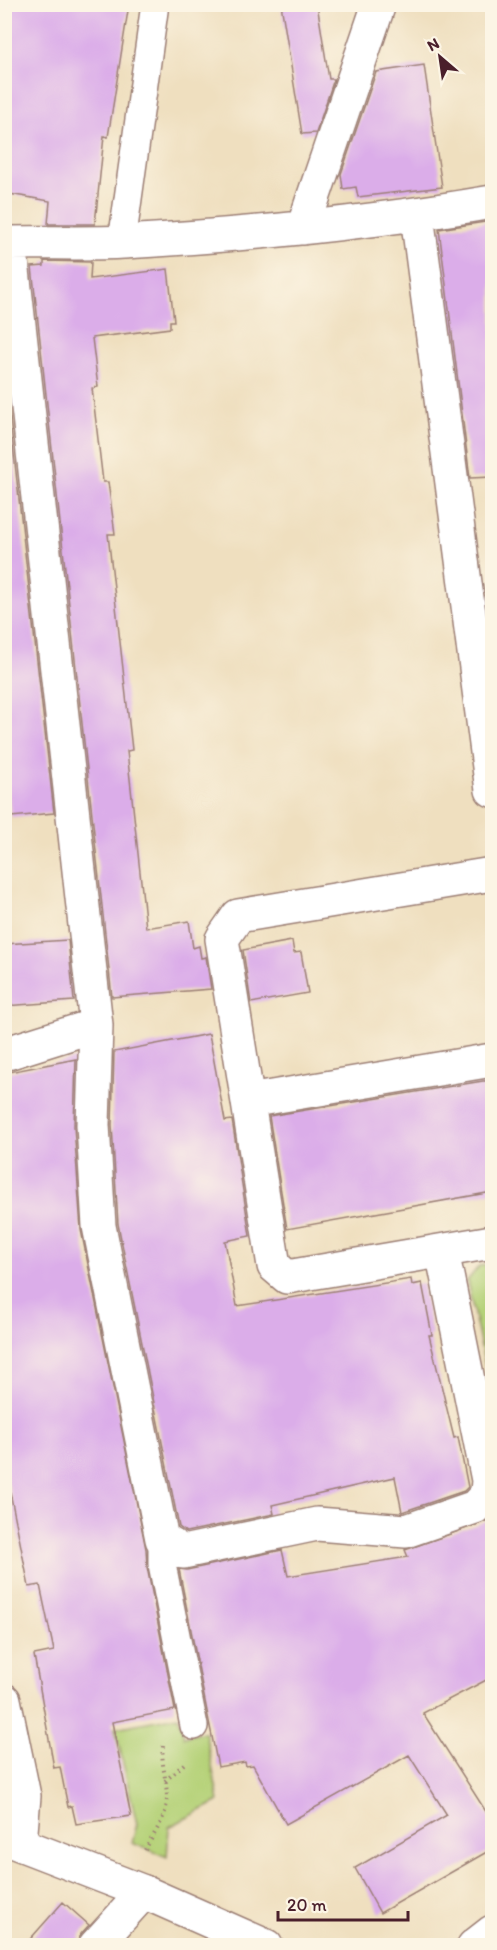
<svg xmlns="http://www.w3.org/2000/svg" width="497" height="1950" viewBox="0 0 497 1950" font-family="Itim,sans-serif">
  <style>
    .green { fill: #b5d278; stroke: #807852; stroke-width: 1.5 }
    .building { fill: #dbade9 }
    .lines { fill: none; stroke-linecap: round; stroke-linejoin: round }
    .lane-casing { stroke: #9c7f75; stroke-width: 30 }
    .street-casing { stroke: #9c7f75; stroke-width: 36 }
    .secondary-casing { stroke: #9c7f75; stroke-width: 36 }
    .path { stroke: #9c7f75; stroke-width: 4; stroke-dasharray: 1.5 4.5; stroke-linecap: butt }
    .lane { stroke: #fff; stroke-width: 27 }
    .street { stroke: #fff; stroke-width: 33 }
    .secondary { stroke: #fff; stroke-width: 33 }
  </style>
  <rect width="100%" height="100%" fill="#fcf5e5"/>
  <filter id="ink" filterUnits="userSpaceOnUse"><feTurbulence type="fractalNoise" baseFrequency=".0167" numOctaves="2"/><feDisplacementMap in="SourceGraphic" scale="12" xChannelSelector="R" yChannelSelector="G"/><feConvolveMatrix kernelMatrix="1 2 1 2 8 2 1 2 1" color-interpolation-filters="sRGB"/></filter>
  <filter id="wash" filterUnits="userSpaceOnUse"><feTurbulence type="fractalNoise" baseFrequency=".008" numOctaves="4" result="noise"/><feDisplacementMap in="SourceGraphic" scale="24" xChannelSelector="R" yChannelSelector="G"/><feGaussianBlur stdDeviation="1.35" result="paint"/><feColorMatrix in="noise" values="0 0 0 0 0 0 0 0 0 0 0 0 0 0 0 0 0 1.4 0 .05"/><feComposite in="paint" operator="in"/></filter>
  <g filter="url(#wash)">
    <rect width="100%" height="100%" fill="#efdfbf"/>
    <path class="green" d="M 492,1264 L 492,1389 L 490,1390 L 467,1281 L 479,1266 Z
      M 178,1716 L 184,1737 L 205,1732 L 219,1801 L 169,1827 L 167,1857 L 132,1843 L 137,1824 L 115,1728 Z"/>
    <g id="blocks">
      <path class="building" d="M 4,4 L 129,4 L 108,137 L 104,136 L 95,224 L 48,224 L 50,201 L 4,193 Z
        M 281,4 L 317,4 L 329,79 L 334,79 L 316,133 L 302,134 Z
        M 424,65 L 442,187 L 358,197 L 356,187 L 343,189 L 341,174 L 376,72 Z
        M 492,221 L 492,477 L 470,478 L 439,229 Z
        M 44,261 L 91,262 L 90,279 L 168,269 L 174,321 L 170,321 L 170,328 L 92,338 L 98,387 L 92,388 L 103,482 L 108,482 L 115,534 L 108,534 L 132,750 L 127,751 L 146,928 L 189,921 L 193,948 L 199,946 L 201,958 L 206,957 L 211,989 L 112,997 L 32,267 L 44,266 Z
        M 4,365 L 54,813 L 11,817 L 4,748 Z
        M 68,940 L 74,1001 L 4,1006 L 4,944 Z
        M 292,941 L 294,953 L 301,952 L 308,993 L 251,1003 L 243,950 Z
        M 209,1034 L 225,1121 L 232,1120 L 250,1236 L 225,1241 L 237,1306 L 411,1279 L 412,1285 L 422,1283 L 432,1335 L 429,1335 L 454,1438 L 458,1437 L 468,1487 L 464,1491 L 402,1512 L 395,1477 L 272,1505 L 274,1514 L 186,1532 L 179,1527 L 118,1224 L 112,1125 L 114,1052 Z
        M 76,1059 L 74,1126 L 81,1230 L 146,1549 L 147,1567 L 175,1710 L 112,1722 L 131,1816 L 76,1824 L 72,1806 L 68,1807 L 60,1767 L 54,1768 L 34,1655 L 54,1651 L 40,1585 L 29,1587 L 4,1462 L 4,1073 Z
        M 483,1081 L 492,1081 L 492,1192 L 287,1229 L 269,1116 Z
        M 492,1519 L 492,1677 L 423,1713 L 492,1821 L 492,1849 L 380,1913 L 355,1868 L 447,1815 L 409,1755 L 286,1824 L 253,1765 L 246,1766 L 245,1762 L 218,1767 L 179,1569 L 187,1570 L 282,1550 L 288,1576 L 408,1557 L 405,1550 Z
        M 63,1902 L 89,1925 L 81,1934 L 77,1946 L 24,1946 Z"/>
    </g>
  </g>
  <g filter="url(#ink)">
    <use href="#blocks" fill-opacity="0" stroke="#9c7f75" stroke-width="1.5"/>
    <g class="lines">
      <defs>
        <path id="lane" d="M 122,242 L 155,4
          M 162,1539 L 162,1564 L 194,1726"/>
        <path id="street" d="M 417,215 L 492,790
          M 303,228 L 379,4
          M 4,243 C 44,242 84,244 124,242 C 247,235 370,223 492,202
          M 10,243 L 96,1025 L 93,1125 L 99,1226 L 162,1539 L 183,1552 L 317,1524 L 406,1531 L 475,1507 L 487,1494 L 488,1480 L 442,1251
          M 492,874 L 238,916 L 222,939 L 274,1266 L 287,1277 L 492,1242
          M 4,1054 L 96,1025
          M 248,1101 L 492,1060
          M 4,1700 L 24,1796 L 20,1843
          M 95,1946 L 144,1892
          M 474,1946 L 492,1932"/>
        <path id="secondary" d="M 4,1838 L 144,1892 L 266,1946"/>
      </defs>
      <use href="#lane" class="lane-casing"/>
      <use href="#street" class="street-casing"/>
      <use href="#secondary" class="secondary-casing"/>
      <path class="path" d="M 165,1781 L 186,1762
        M 145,1850 C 152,1837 163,1822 166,1808 C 170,1787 160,1767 163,1746"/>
      <use href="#lane" class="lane"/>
      <use href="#street" class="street"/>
      <use href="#secondary" class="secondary"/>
    </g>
  </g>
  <rect width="497" height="1950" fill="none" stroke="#fcf5e5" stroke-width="24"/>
  <g transform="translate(440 57) rotate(331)" stroke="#fcf5e5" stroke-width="4.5" paint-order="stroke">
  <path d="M0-4.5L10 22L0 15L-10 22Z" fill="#4a1f2b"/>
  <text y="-9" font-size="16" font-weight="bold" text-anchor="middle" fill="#4a1f2b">N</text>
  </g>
  <path d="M278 1911v9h130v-9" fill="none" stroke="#4a1f2b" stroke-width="3"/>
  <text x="287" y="1911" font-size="18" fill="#4a1f2b" stroke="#fcf5e5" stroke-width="4.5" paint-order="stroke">20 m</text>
</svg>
